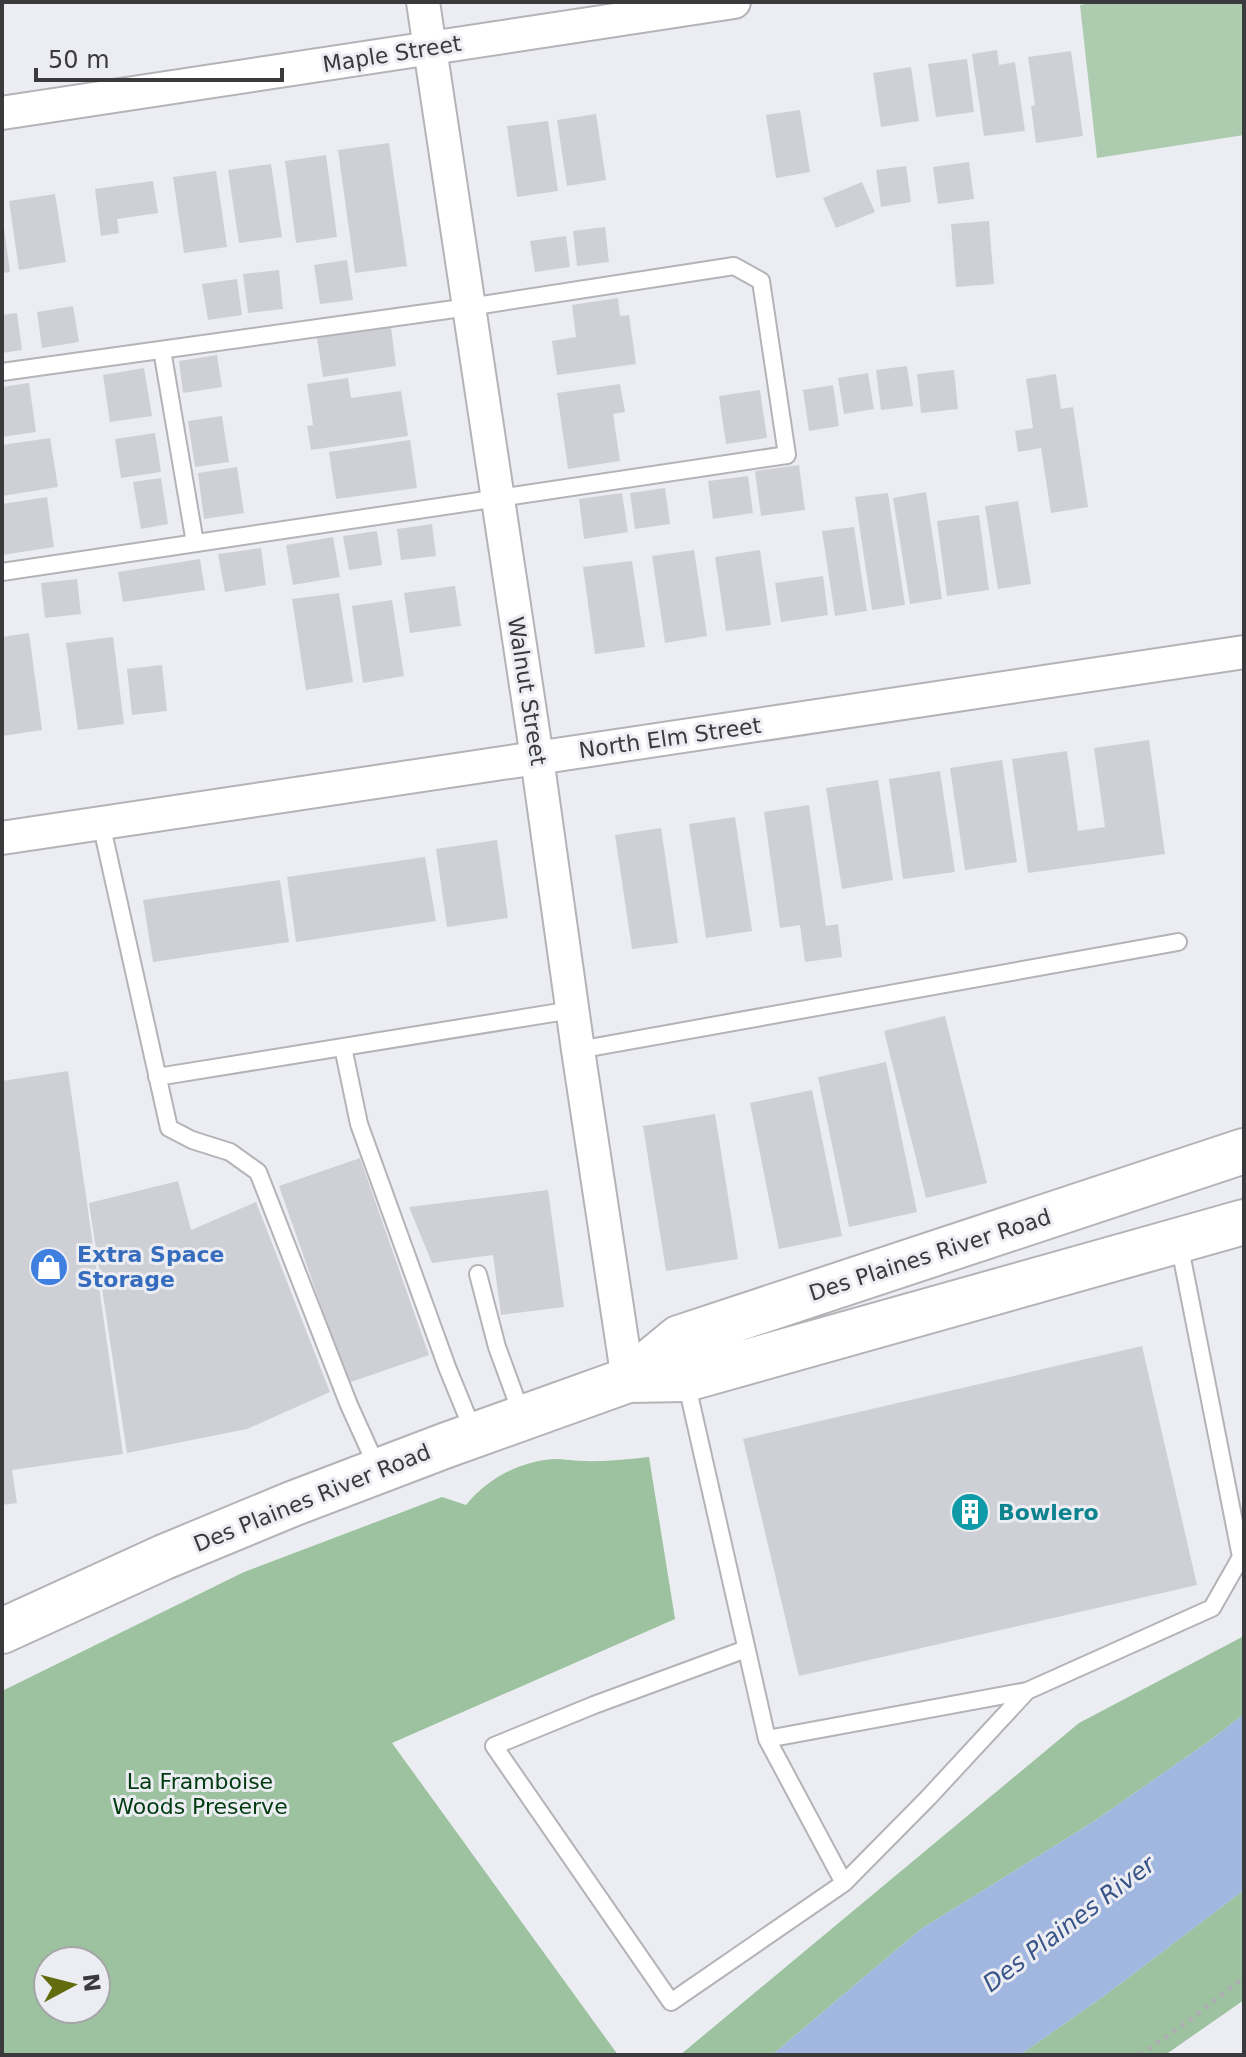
<svg xmlns="http://www.w3.org/2000/svg" width="1246" height="2057" viewBox="0 0 1246 2057" font-family="'DejaVu Sans',sans-serif">
  <style>
    .green { fill: #adccaf }
    .forest { fill: #9cc29f; fill-rule: evenodd }
    .water { fill: #a1b7e0 }
    .building { fill: #cfd0d5 }
    .lines { fill: none; stroke-linecap: round; stroke-linejoin: round }
    .service-casing { stroke: #b3b3b8; stroke-width: 20 }
    .minor-casing { stroke: #b3b3b8; stroke-width: 36 }
    .secondary-casing { stroke: #b3b3b8; stroke-width: 48 }
    .path { stroke: #aeafb3; stroke-width: 5; stroke-dasharray: 4 6; stroke-linecap: butt }
    .service { stroke: #fff; stroke-width: 16 }
    .minor { stroke: #fff; stroke-width: 32 }
    .secondary { stroke: #fff; stroke-width: 44 }
    .labels { text-anchor: middle; dominant-baseline: central; stroke-width: 6; stroke-linejoin: round; paint-order: stroke }
    .street-label { font-size: 22px; fill: #3a3a3c; stroke: #ecedf2 }
    .shop-label { font-size: 22px; font-weight: bold; fill: #366cbe; stroke: #ecedf2; text-anchor: start }
    .culture-label { font-size: 22px; font-weight: bold; fill: #0d838f; stroke: #ecedf2; text-anchor: start }
    .park-label { font-size: 22px; fill: #003b0f; stroke: #ecedf2 }
    .water-label { font-size: 24px; font-style: italic; fill: #385489; stroke: #ecedf2 }
  </style>
  <rect width="100%" height="100%" fill="#ecedf2"/>
  <path class="green" d="M 1097,2 L 1244,2 L 1244,135 L 1097,158 L 1080,5 Z"/>
  <path class="forest" d="M 649,1457 L 675,1619 L 392,1743 L 618,2055 L 2,2055 L 2,1691 L 244,1572 L 442,1497 L 466,1505 C 488,1478 519,1462 553,1459 C 564,1459 575,1461 585,1461 C 606,1462 628,1459 649,1457 ZM 48,1961 L 96,1961 L 96,2009 L 48,2009 Z
    M 1244,1636 L 1244,1714 L 1208,1742 L 1093,1822 L 921,1929 L 772,2055 L 680,2055 L 1079,1723 Z
    M 1244,1890 L 1244,2000 L 1165,2055 L 1020,2055 L 1108,1993 Z"/>
  <path class="water" d="M 1244,1714 L 1244,1890 L 1108,1993 L 1020,2055 L 772,2055 L 921,1929 L 1093,1822 L 1208,1742 Z"/>
  <path class="building" d="M 997,50 L 999,65 L 1015,62 L 1025,131 L 984,136 L 972,54 Z
    M 1071,51 L 1083,136 L 1036,143 L 1031,106 L 1035,105 L 1028,57 Z
    M 967,59 L 974,112 L 936,117 L 928,64 Z
    M 911,67 L 919,121 L 881,127 L 873,73 Z
    M 800,110 L 810,172 L 776,178 L 766,115 Z
    M 596,114 L 606,180 L 567,186 L 557,120 Z
    M 548,121 L 558,191 L 517,197 L 507,126 Z
    M 389,143 L 407,266 L 355,273 L 338,150 Z
    M 326,155 L 337,237 L 296,243 L 285,161 Z
    M 969,162 L 974,199 L 938,204 L 933,167 Z
    M 271,164 L 282,237 L 239,243 L 228,170 Z
    M 906,166 L 911,202 L 881,207 L 876,170 Z
    M 216,171 L 227,247 L 184,253 L 173,177 Z
    M 153,181 L 158,213 L 117,219 L 119,233 L 101,236 L 95,189 Z
    M 862,182 L 875,212 L 836,228 L 823,198 Z
    M 55,194 L 66,262 L 19,270 L 9,201 Z
    M 989,221 L 994,284 L 956,287 L 951,224 Z
    M 605,227 L 609,262 L 577,266 L 573,231 Z
    M 2,228 L 4,228 L 10,272 L 2,273 Z
    M 566,236 L 570,267 L 535,272 L 530,241 Z
    M 347,260 L 353,300 L 320,304 L 314,265 Z
    M 279,270 L 283,309 L 248,313 L 243,274 Z
    M 237,279 L 242,315 L 208,320 L 202,284 Z
    M 618,298 L 620,316 L 629,315 L 636,364 L 557,375 L 552,341 L 576,337 L 572,305 Z
    M 73,306 L 79,342 L 42,348 L 37,312 Z
    M 17,313 L 22,350 L 2,353 L 2,315 Z
    M 391,327 L 396,366 L 323,377 L 317,338 Z
    M 217,355 L 222,387 L 183,393 L 179,361 Z
    M 907,366 L 913,406 L 881,410 L 876,370 Z
    M 144,368 L 152,416 L 110,422 L 103,375 Z
    M 954,370 L 958,409 L 921,413 L 917,374 Z
    M 868,373 L 874,409 L 844,414 L 838,378 Z
    M 1056,374 L 1061,409 L 1073,407 L 1088,507 L 1051,513 L 1041,448 L 1018,452 L 1015,431 L 1033,428 L 1026,379 Z
    M 348,378 L 351,398 L 401,391 L 408,436 L 311,450 L 307,426 L 313,425 L 307,384 Z
    M 29,383 L 36,432 L 2,437 L 2,387 Z
    M 620,384 L 625,412 L 613,414 L 620,461 L 568,469 L 557,393 Z
    M 833,385 L 839,426 L 809,431 L 803,390 Z
    M 760,390 L 767,438 L 726,444 L 719,396 Z
    M 222,416 L 229,462 L 195,467 L 188,421 Z
    M 155,433 L 161,472 L 121,478 L 115,439 Z
    M 50,438 L 58,487 L 2,496 L 2,445 Z
    M 410,440 L 417,488 L 336,499 L 329,452 Z
    M 799,465 L 805,510 L 761,516 L 755,471 Z
    M 237,467 L 244,513 L 204,519 L 198,473 Z
    M 748,476 L 753,513 L 713,519 L 708,481 Z
    M 161,478 L 168,524 L 141,529 L 133,482 Z
    M 665,488 L 670,524 L 635,529 L 630,493 Z
    M 926,492 L 942,599 L 910,604 L 893,498 Z
    M 622,493 L 628,532 L 584,539 L 579,499 Z
    M 888,493 L 905,605 L 872,610 L 855,497 Z
    M 47,497 L 54,547 L 2,555 L 2,504 Z
    M 1018,501 L 1031,584 L 998,589 L 985,506 Z
    M 979,515 L 989,590 L 947,596 L 937,521 Z
    M 432,524 L 436,556 L 401,560 L 397,529 Z
    M 854,527 L 867,611 L 835,616 L 822,531 Z
    M 377,531 L 382,565 L 349,570 L 343,536 Z
    M 333,537 L 340,577 L 293,585 L 286,545 Z
    M 261,548 L 266,585 L 225,592 L 218,554 Z
    M 694,550 L 707,636 L 665,643 L 652,556 Z
    M 760,550 L 771,625 L 726,631 L 715,557 Z
    M 200,559 L 205,590 L 123,602 L 118,572 Z
    M 632,561 L 645,647 L 595,654 L 583,567 Z
    M 823,576 L 828,615 L 781,622 L 775,583 Z
    M 77,579 L 81,614 L 45,618 L 41,583 Z
    M 455,586 L 461,626 L 410,633 L 404,593 Z
    M 339,593 L 353,682 L 306,690 L 292,599 Z
    M 392,600 L 404,676 L 363,683 L 352,606 Z
    M 29,633 L 42,730 L 2,736 L 2,637 Z
    M 113,637 L 124,724 L 78,730 L 66,643 Z
    M 162,665 L 167,711 L 132,715 L 127,669 Z
    M 1149,740 L 1165,854 L 1028,873 L 1012,759 L 1067,751 L 1078,831 L 1105,827 L 1094,748 Z
    M 1002,760 L 1017,862 L 965,870 L 950,768 Z
    M 940,771 L 955,872 L 903,879 L 889,779 Z
    M 878,780 L 893,880 L 842,889 L 826,788 Z
    M 809,805 L 826,926 L 838,924 L 842,957 L 805,962 L 800,925 L 780,928 L 764,812 Z
    M 735,817 L 752,931 L 706,938 L 689,824 Z
    M 661,828 L 678,943 L 632,949 L 615,835 Z
    M 497,840 L 508,918 L 447,927 L 436,849 Z
    M 425,857 L 436,921 L 296,942 L 287,877 Z
    M 280,880 L 289,942 L 153,962 L 143,900 Z
    M 945,1016 L 987,1183 L 926,1198 L 884,1031 Z
    M 886,1062 L 917,1212 L 849,1227 L 818,1077 Z
    M 68,1071 L 123,1454 L 12,1470 L 17,1503 L 2,1505 L 2,1081 Z
    M 812,1090 L 842,1236 L 779,1249 L 750,1103 Z
    M 715,1114 L 738,1259 L 666,1271 L 643,1126 Z
    M 360,1158 L 429,1355 L 348,1383 L 279,1186 Z
    M 178,1181 L 191,1230 L 256,1202 L 330,1392 L 247,1429 L 127,1453 L 89,1203 Z
    M 548,1190 L 564,1307 L 501,1315 L 493,1255 L 432,1263 L 409,1207 Z
    M 1142,1346 L 1197,1585 L 799,1676 L 743,1439 Z"/>
  <g class="lines">
    <defs>
      <path id="service" d="M 162,350 L 195,543
        M 2,372 L 469,307 L 734,266 L 761,281 L 787,455 L 2,572
        M 101,823 L 169,1128 L 192,1140 L 230,1152 L 258,1172 L 349,1405 L 378,1469
        M 343,1047 L 359,1124 L 447,1367 L 474,1433
        M 578,1050 L 1178,942
        M 157,1077 L 572,1010
        M 478,1274 L 497,1347 L 523,1418
        M 686,1381 L 767,1739 L 844,1883 L 671,2002 L 494,1746 L 594,1705 L 746,1649
        M 767,1739 L 1027,1691 L 1212,1608 L 1241,1557 L 1179,1243
        M 844,1883 L 928,1798 L 1027,1691"/>
      <path id="minor" d="M 423,2 L 537,758 L 578,1050 L 628,1380
        M 2,113 L 734,2
        M 2,838 L 1244,652"/>
      <path id="secondary" d="M 628,1380 L 679,1338 L 1244,1151
        M 2,1631 L 164,1557 L 292,1504 L 444,1446 L 628,1380 L 686,1379 L 1244,1222"/>
    </defs>
    <use href="#service" class="service-casing"/>
    <use href="#minor" class="minor-casing"/>
    <use href="#secondary" class="secondary-casing"/>
    <path class="path" d="M 1140,2055 L 1190,2020 L 1244,1977"/>
    <use href="#service" class="service"/>
    <use href="#minor" class="minor"/>
    <use href="#secondary" class="secondary"/>
  </g>
  <defs>
    <symbol id="shop-disc" viewBox="-11 -11 22 22"><circle r="9.5" fill="#3f7fe0" stroke="#ecedf2"/><path d="M-5-2.5h2.3a2.7 3.5 0 0 1 5.4 0H5L5.5 6h-11ZM-1.5-2.5h3a1.5 2.3 0 0 0-3 0Z" fill="#fff"/></symbol>
    <symbol id="building-disc" viewBox="-11 -11 22 22"><circle r="9.5" fill="#0f9aa8" stroke="#ecedf2"/><path d="M-4-6H4V6H1V3H-1V6H-4ZM-2.5-4.3h1.7v1.8h-1.7ZM.8-4.3h1.7v1.8H.8ZM-2.5-1h1.7V.8h-1.7ZM.8-1h1.7V.8H.8Z" fill="#fff"/></symbol>
  </defs>
  <g fill-rule="evenodd">
    <use href="#shop-disc" x="27" y="1245" width="44" height="44"/>
    <use href="#building-disc" x="948" y="1490" width="44" height="44"/>
  </g>
  <g class="labels">
    <g class="street-label">
      <text transform="translate(392 54) rotate(-9)">Maple Street</text>
      <text transform="translate(527 691) rotate(81)">Walnut Street</text>
      <text transform="translate(670 738) rotate(-8)">North Elm Street</text>
      <text transform="translate(930 1255) rotate(-18)">Des Plaines River Road</text>
      <text transform="translate(312 1498) rotate(-22)">Des Plaines River Road</text>
    </g>
    <g class="shop-label">
      <text x="77" y="1254">Extra Space<tspan x="77" dy="25">Storage</tspan></text>
    </g>
    <g class="culture-label">
      <text x="998" y="1512">Bowlero</text>
    </g>
    <g class="park-label">
      <text x="200" y="1781">La Framboise<tspan x="200" dy="25">Woods Preserve</tspan></text>
    </g>
    <g class="water-label">
      <text transform="translate(1069 1924) rotate(-37)">Des Plaines River</text>
    </g>
  </g>
  <rect width="1246" height="2057" fill="none" stroke="#3a3a3c" stroke-width="8"/>
  <g transform="translate(72 1985) rotate(83)"><circle r="38" fill="#ecedf2" stroke="#a5a5a9" stroke-width="2"/>
  <path d="M0-6L14 30L0 20L-14 30Z" fill="#636b0f"/>
  <text y="-12" font-size="22" font-weight="bold" text-anchor="middle" fill="#3a3a3c">N</text>
  </g>
  <path d="M36 68v12h246v-12" fill="none" stroke="#3a3a3c" stroke-width="4"/>
  <text x="48" y="68" font-size="24" fill="#3a3a3c" stroke="#ecedf2" stroke-width="6" paint-order="stroke">50 m</text>
</svg>
